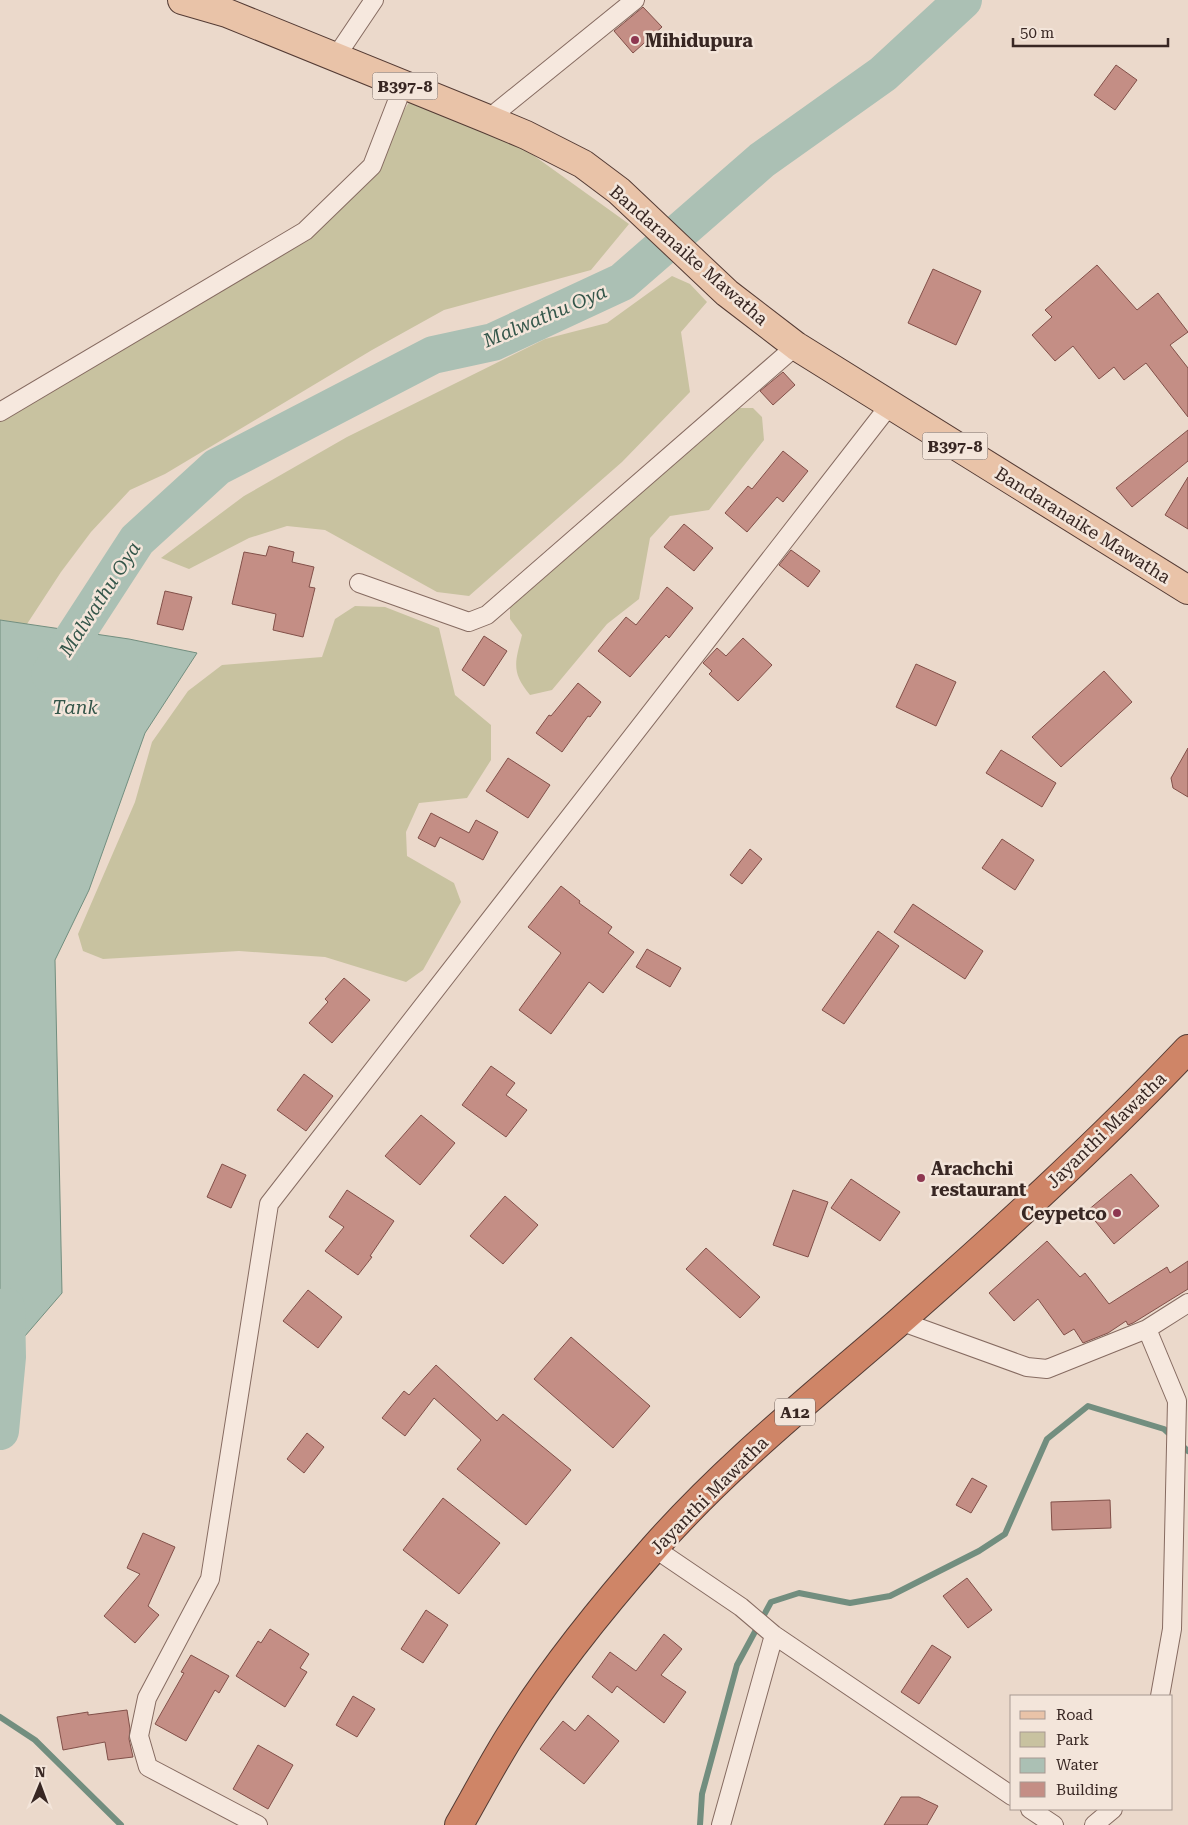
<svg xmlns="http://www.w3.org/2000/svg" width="1188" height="1825" viewBox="0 0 1188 1825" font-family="'Roboto Serif',serif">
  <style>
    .green { fill: #c8c2a0 }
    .water { fill: #abc0b4; stroke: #728e7f }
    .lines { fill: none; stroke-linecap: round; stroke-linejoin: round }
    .stream { stroke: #728e7f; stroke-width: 6 }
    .river { stroke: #abc0b4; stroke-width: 38 }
    .building { fill: #c48e85; stroke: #825049 }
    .street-casing { stroke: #866b61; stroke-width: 20 }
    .primary-casing { stroke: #543b34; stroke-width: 30 }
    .highway-casing { stroke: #543b34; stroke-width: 30 }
    .street { stroke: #f6e8de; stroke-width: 18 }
    .primary { stroke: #e9c3a8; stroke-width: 28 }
    .highway { stroke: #cf8567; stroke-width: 28 }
    .poi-dot { fill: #8e3750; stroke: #f3e5da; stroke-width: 2 }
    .labels { text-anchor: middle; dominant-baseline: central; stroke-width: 5; stroke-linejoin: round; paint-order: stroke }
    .shield { fill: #f3e5da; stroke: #70605a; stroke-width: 1 }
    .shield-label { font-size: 16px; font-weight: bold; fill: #382723 }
    .poi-label { font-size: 18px; font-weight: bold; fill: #382723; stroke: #f3e5da; text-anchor: start }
    .street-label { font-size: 18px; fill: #382723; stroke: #f3e5da }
    .water-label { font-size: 19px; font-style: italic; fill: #34564a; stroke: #f3e5da }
  </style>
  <rect width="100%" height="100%" fill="#ebd9cb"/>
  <path class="green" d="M 411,99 L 526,150 L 629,224 L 591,270 L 444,310 L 372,350 L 165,474 L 130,490 L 91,532 L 61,572 L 27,624 L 0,620 L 0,413 L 305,231 L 380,149 Z
    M 672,276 L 690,284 L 707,302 L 681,332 L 690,392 L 622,462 L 469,596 L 437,592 L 325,530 L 287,526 L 249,538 L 189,569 L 161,558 L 244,496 L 347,437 L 545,339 L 607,323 Z
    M 738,408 L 753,408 L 762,417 L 764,440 L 709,510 L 670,516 L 650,538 L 639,599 L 607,624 L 552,690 L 530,695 C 511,672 515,663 522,635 L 510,619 L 510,601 Z
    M 355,606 L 385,607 L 439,628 L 455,695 L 491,725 L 491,760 L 467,798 L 419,803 L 406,832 L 407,856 L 454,883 L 461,902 L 423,970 L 406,982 L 325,957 L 239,951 L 103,959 L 83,951 L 78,934 L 135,802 L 152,742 L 188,691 L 222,665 L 322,657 L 335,619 Z"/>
  <path class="water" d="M 0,620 L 129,639 L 197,653 L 145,733 L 89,890 L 55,960 L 62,1293 L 0,1365 Z"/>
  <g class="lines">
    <path class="stream" d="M 0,1717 L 35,1740 L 121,1825
      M 700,1825 L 702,1794 L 737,1665 L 771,1602 L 799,1593 L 850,1603 L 890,1596 L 979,1551 L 1005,1534 L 1047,1439 L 1088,1406 L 1164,1429 L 1188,1451"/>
    <path class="river" d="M 50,674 L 137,540 L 217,467 L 433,355 L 493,342 L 622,282 L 762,160 L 883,74 L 963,0
      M 0,1431 L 7,1357 L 6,1307"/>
  </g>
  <path class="building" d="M 643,7 L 662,27 L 633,53 L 614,31 Z
    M 1116,65 L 1137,80 L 1115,110 L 1094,95 Z
    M 1097,265 L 1137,310 L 1158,293 L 1188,332 L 1170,345 L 1188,368 L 1188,417 L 1146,363 L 1124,380 L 1114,367 L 1099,379 L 1073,346 L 1055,361 L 1032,335 L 1052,317 L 1045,310 Z
    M 933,269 L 981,291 L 956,345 L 908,323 Z
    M 783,372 L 795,385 L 773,405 L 760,391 Z
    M 1188,430 L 1188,461 L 1132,507 L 1116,488 Z
    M 783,451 L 808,471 L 783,502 L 777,497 L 747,532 L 725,513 L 748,486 L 752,489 Z
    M 1188,477 L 1188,529 L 1165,515 Z
    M 684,524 L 713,548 L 694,571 L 664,547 Z
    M 269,546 L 294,552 L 292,562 L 314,567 L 309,587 L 315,588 L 303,637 L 273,630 L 276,614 L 232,604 L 244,552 L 266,556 Z
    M 791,550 L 820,571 L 808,587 L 779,565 Z
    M 667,587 L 693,608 L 669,638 L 666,635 L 630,677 L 598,651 L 626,617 L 636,625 Z
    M 165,591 L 192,597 L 183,630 L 157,624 Z
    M 484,636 L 507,651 L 484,686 L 462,670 Z
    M 743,638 L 772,665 L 738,701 L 709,674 L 712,671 L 703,663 L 717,648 L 726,656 Z
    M 916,664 L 956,682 L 936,726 L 896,707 Z
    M 1104,671 L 1132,702 L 1061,767 L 1032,737 Z
    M 578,683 L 601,702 L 590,717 L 588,716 L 562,752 L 536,733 L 549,715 L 551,716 Z
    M 1188,748 L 1188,797 L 1173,788 L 1171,778 Z
    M 1001,750 L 1056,783 L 1042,807 L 986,773 Z
    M 508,758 L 550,785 L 528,818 L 486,791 Z
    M 431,813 L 469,833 L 476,820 L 498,832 L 483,860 L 440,837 L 435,847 L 418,838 Z
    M 1002,839 L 1034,860 L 1015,890 L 982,868 Z
    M 750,849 L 762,859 L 742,884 L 730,875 Z
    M 561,886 L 580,901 L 579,903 L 612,927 L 608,933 L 634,952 L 603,993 L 589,982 L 551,1034 L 519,1010 L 561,953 L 528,927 Z
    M 913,904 L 983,951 L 965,979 L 894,932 Z
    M 878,931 L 899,946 L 844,1024 L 822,1010 Z
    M 647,949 L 681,968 L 670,987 L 636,967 Z
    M 344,978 L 370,1000 L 332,1043 L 309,1023 L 328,1002 L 325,999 Z
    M 491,1066 L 515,1083 L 506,1095 L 527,1110 L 506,1137 L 462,1105 Z
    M 304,1074 L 333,1096 L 306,1131 L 277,1110 Z
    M 421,1115 L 455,1143 L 420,1185 L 385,1156 Z
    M 222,1164 L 246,1175 L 231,1208 L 207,1197 Z
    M 1131,1174 L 1159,1206 L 1114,1244 L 1087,1211 Z
    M 851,1179 L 900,1212 L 880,1241 L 831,1208 Z
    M 347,1190 L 394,1221 L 370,1256 L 372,1257 L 358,1275 L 325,1251 L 344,1227 L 329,1217 Z
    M 793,1190 L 828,1202 L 808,1257 L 773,1245 Z
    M 505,1196 L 538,1225 L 503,1264 L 470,1236 Z
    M 1047,1241 L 1080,1277 L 1085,1273 L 1109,1304 L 1167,1267 L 1170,1273 L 1188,1261 L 1188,1289 L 1133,1323 L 1128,1325 L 1126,1321 L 1108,1333 L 1083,1343 L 1074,1329 L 1064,1335 L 1038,1299 L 1014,1321 L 989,1293 Z
    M 706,1248 L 760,1297 L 740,1318 L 686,1269 Z
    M 308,1290 L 342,1317 L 318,1348 L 283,1321 Z
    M 571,1337 L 650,1406 L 613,1448 L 534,1379 Z
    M 436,1365 L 497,1421 L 503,1414 L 571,1470 L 526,1525 L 457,1469 L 481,1440 L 434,1398 L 405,1436 L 382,1418 L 404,1391 L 409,1395 Z
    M 307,1433 L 324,1447 L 304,1473 L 287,1459 Z
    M 972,1478 L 987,1486 L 971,1513 L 956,1505 Z
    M 443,1498 L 500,1543 L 459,1594 L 403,1550 Z
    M 1110,1500 L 1111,1528 L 1052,1530 L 1051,1502 Z
    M 143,1533 L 175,1547 L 148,1606 L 159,1615 L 135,1643 L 104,1616 L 140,1574 L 127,1568 Z
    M 967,1578 L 992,1610 L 968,1628 L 943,1596 Z
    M 426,1610 L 448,1625 L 423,1663 L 401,1649 Z
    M 270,1629 L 309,1654 L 300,1668 L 307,1672 L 285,1707 L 236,1676 L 258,1641 L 261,1643 Z
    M 664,1634 L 682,1649 L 661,1675 L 686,1692 L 664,1723 L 617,1686 L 612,1693 L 592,1677 L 610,1652 L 636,1671 Z
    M 932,1645 L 951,1657 L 919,1704 L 901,1692 Z
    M 191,1655 L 229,1676 L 219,1693 L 215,1690 L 186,1741 L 155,1724 L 184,1673 L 181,1672 Z
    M 353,1696 L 375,1709 L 357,1737 L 336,1725 Z
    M 127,1710 L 130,1729 L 129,1739 L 133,1757 L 108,1760 L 105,1742 L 63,1750 L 57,1717 L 88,1712 L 88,1715 Z
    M 588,1715 L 619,1741 L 584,1784 L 540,1749 L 563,1721 L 575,1731 Z
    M 258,1745 L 293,1765 L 268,1809 L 233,1789 Z
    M 901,1797 L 919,1797 L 938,1806 L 927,1825 L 884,1825 Z"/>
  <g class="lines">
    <defs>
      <path id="street" d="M 335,58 L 374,0
        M 488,119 L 635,0
        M 0,412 L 305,231 L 372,166 L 403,86
        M 359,583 L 469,622 L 487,615 L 796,346
        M 900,1321 L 1027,1367 L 1047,1369 L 1147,1329 L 1188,1303
        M 1147,1329 L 1177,1401 L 1172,1629 L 1160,1696
        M 654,1548 L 741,1607 L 774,1635 L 1012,1796
        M 1030,1809 L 1054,1825
        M 258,1825 L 148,1767 L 139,1736 L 147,1698 L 210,1579 L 269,1204 L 889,406
        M 721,1825 L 774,1635
        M 1094,1825 L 1113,1809"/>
      <path id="primary" d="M 182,0 L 227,13 L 488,119 L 526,135 L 583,164 L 619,191 L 727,293 L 796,346 L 1188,590"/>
      <path id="highway" d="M 459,1825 C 476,1795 492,1765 510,1736 C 551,1670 602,1607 654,1548 C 727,1465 815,1395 899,1322 C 998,1235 1097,1145 1188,1049"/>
    </defs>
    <use href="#street" class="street-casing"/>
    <use href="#primary" class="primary-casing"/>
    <use href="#highway" class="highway-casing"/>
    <use href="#street" class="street"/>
    <use href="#primary" class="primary"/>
    <use href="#highway" class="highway"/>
  </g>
  <g class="poi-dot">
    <circle cx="635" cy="40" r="5"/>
    <circle cx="921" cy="1178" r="5"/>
    <circle cx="1117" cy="1213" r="5"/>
  </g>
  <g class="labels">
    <g class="shield">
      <rect x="372.5" y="72.5" width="65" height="27" rx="4"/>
      <rect x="922.5" y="432.5" width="65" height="27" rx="4"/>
      <rect x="775" y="1398.5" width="40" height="27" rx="4"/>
    </g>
    <g class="shield-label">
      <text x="405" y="86">B397-8</text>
      <text x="955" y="446">B397-8</text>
      <text x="795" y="1412">A12</text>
    </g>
    <g class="poi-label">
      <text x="645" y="40">Mihidupura</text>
      <text x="931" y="1168">Arachchi<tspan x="931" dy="21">restaurant</tspan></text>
      <text x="1107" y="1213" text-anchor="end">Ceypetco</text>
    </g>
    <g class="street-label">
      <text transform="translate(689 255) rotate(41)">Bandaranaike Mawatha</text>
      <text transform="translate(1083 525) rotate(32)">Bandaranaike Mawatha</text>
      <text transform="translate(1106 1130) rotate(-44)">Jayanthi Mawatha</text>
      <text transform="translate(709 1495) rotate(-45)">Jayanthi Mawatha</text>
    </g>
    <g class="water-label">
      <text transform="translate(545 316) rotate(-23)">Malwathu Oya</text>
      <text transform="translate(100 599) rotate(-57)">Malwathu Oya</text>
      <text x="75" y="707">Tank</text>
    </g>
  </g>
  <rect x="1010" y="1695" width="162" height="115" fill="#f3e5da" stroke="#a89991"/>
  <rect x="1020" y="1711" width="25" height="8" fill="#e9c3a8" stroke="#a89991"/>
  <text x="1056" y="1720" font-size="15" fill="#382723">Road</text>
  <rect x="1020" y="1732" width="25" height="15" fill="#c8c2a0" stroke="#a89991"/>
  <text x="1056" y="1745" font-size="15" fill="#382723">Park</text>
  <rect x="1020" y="1758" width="25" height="15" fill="#abc0b4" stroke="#a89991"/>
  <text x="1056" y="1770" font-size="15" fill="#382723">Water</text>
  <rect x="1020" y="1782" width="25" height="15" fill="#c48e85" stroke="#a89991"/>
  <text x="1056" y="1795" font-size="15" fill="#382723">Building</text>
  <g transform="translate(40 1785) rotate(1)" stroke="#f3e5da" stroke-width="4" paint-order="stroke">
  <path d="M0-4L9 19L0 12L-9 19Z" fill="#382723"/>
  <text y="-8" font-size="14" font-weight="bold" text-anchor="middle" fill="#382723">N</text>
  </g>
  <path d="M1013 38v8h155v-8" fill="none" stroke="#382723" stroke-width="2.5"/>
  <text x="1020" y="38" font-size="15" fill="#382723" stroke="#f3e5da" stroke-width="4" paint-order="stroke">50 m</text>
</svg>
